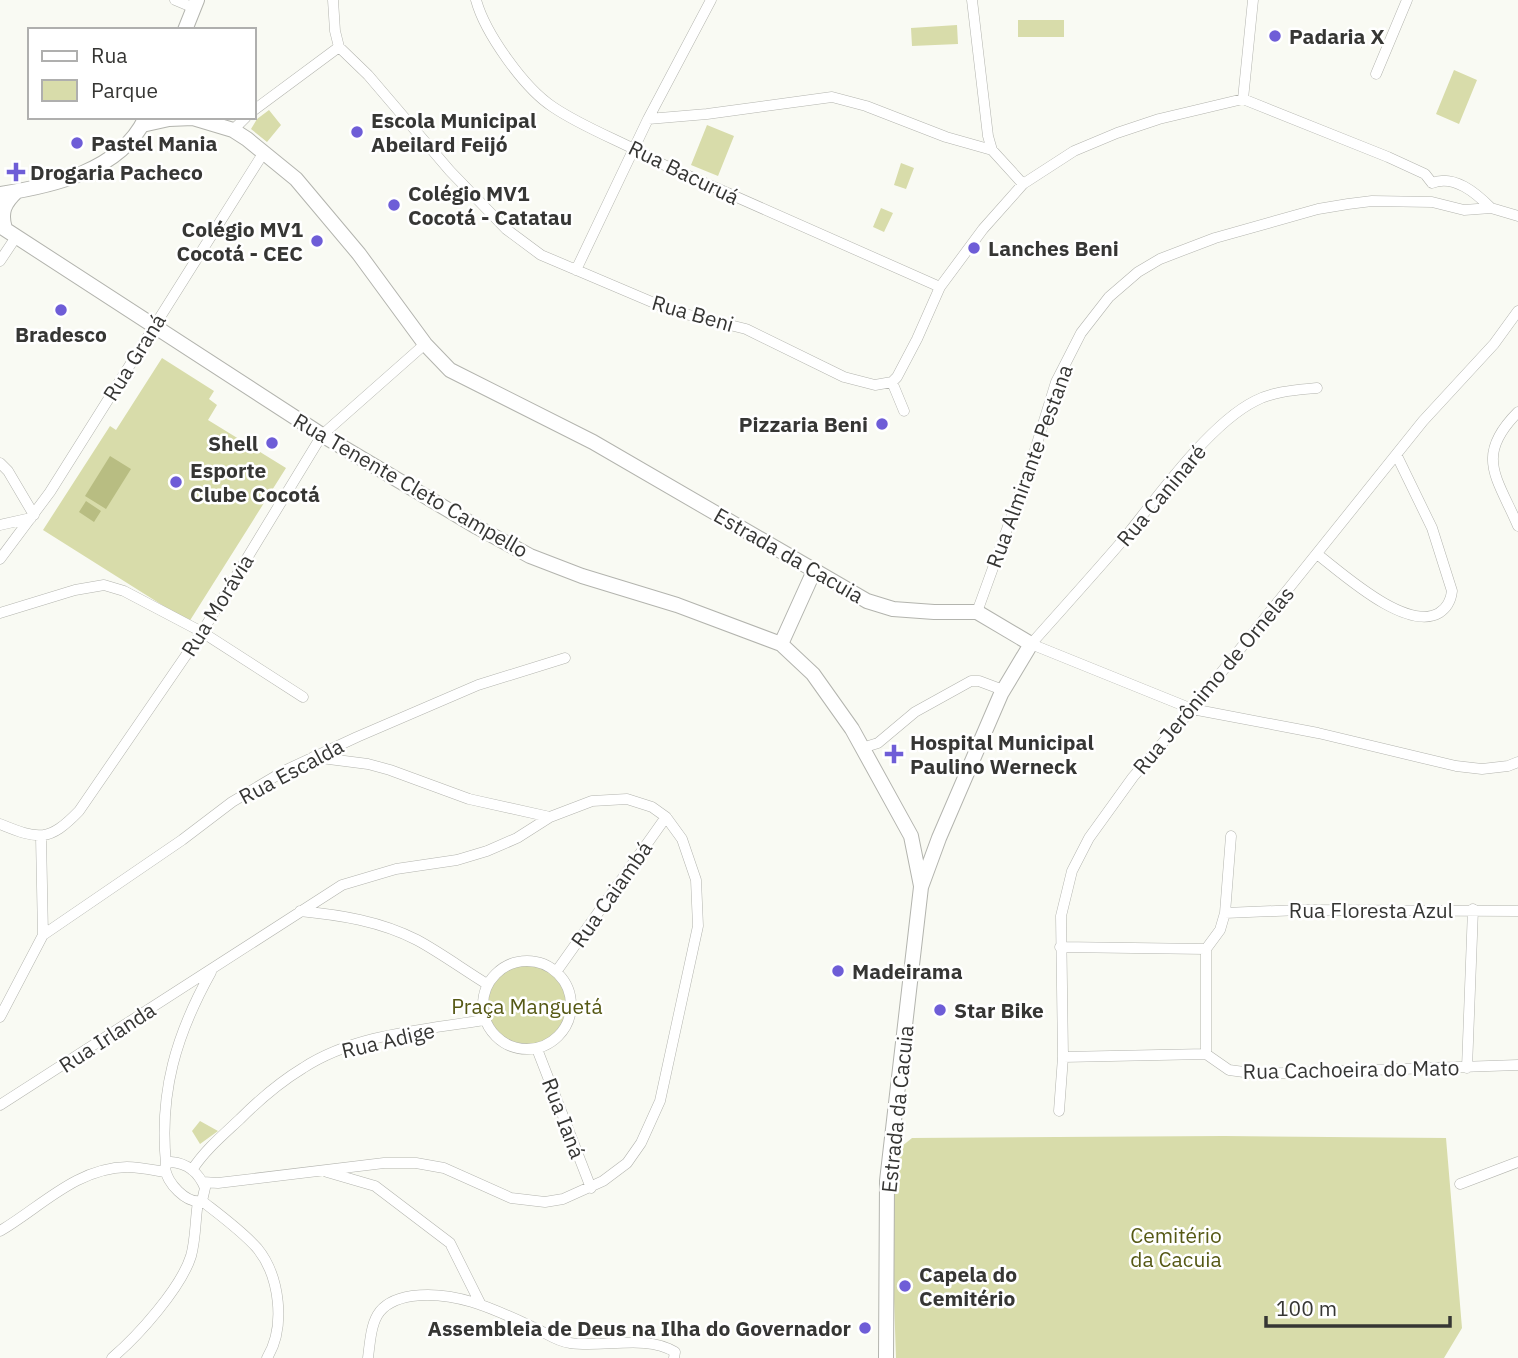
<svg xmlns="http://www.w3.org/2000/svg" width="1518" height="1358" viewBox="0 0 1518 1358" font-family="'IBM Plex Sans',sans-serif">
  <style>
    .green { fill: #d8dcaa }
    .water { fill: #b8bd82 }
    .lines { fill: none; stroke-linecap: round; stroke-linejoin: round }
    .street-casing { stroke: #b3b4ae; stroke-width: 11 }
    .secondary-casing { stroke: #b3b4ae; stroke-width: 16 }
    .street { stroke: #fff; stroke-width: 10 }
    .secondary { stroke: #fff; stroke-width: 14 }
    .poi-dot { fill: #6e5dd7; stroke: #fff; stroke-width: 2.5 }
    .labels { text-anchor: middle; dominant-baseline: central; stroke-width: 5; stroke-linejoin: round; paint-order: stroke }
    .poi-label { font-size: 21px; font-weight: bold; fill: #363634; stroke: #fff; text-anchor: start }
    .street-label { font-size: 21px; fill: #363634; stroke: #fff }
    .park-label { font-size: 21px; fill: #565915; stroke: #fff }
  </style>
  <rect width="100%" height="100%" fill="#f9faf3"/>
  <path class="green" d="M 1018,20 L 1064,20 L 1064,37 L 1018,37 Z
    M 957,25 L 958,44 L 912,46 L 911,28 Z
    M 1454,70 L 1477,80 L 1459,124 L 1436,114 Z
    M 269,110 L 281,125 L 267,142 L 251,129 L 257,119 Z
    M 707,125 L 734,136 L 718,176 L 691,165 Z
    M 901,163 L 914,168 L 906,189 L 894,185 Z
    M 881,208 L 893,213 L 884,232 L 873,227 Z
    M 162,358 L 214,391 L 209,399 L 217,405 L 208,420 L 286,468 L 189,622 L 43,530 L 110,426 L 116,430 Z
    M486 1005a41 41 0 1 1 82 0a41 41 0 1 1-82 0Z
    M 200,1121 L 218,1131 L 200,1144 L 192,1131 Z
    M 1224,1136 L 1446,1138 L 1462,1328 L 1444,1358 L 896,1358 L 890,1180 L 896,1151 L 912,1138 Z"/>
  <path class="water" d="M 110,456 L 131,469 L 106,509 L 85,496 Z
    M 86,501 L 101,511 L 94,522 L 79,512 Z"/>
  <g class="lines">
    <defs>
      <path id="street" d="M 175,0 L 194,8
        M 333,0 L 335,31 L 339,47
        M 476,0 C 485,33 524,88 553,107 C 587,130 627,143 662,164 L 940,287
        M 972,0 L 988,136 L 992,150
        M 339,47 L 368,75 L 450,171 L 506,229 L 541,255 L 673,311 L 746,329 L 844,377 L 875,385 L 892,382 L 897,377 L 917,339 L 940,287 L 983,229 L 1023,184 L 1074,151 L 1117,133 L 1159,119 L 1243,99 L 1388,157 L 1425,174 L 1432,183
        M 1376,74 L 1407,0
        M 1243,99 L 1253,0
        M 254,110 L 339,47
        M 648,119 L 707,114 L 832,97 L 866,106 L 946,137 L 992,150 L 1023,184
        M 233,130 L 246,117
        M 1432,183 C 1454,174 1476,193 1491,208
        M 0,261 L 16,237
        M 576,270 L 648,119 L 711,0
        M 892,382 L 904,411
        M 1317,388 C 1296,390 1274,391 1255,401 C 1209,424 1156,499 1123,540 C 1093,575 1062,609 1031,644 L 1192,709 L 1318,733 L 1456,766 L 1482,769 L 1508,766 L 1518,762
        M 1518,412 C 1474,456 1497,477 1518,526
        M 0,463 L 8,471 L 34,515
        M 0,525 L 31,518
        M 1317,554 C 1342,573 1406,632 1439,613 C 1447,608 1451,600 1452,591 L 1432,528 L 1397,456
        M 0,559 L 50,492 L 264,152
        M 977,612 L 1031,463 L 1056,382 L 1081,333 L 1109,297 L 1138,272 L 1160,259 L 1215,238 L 1318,209 L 1348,204 L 1372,201 L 1432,202 L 1464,210 L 1491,208 L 1518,216
        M 0,613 L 75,590 L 104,585 L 124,591 L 202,632 L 303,697
        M 862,748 L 878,743 L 915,712 L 971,681 L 979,681 L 1003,690
        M 313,757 L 368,764 L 390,770 L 469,799 L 550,817
        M 0,824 C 39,840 49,842 79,811 L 202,632 L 322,435 L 425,344
        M 300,911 C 340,915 380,921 417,940 C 441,953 464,970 487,984
        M 1225,913 L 1300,910 L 1518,911
        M 43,935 L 182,840 L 232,802 L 286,770 L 357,737 L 478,685 L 565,658
        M 1060,947 L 1206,949
        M483 1005a44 44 0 1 1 88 0a44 44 0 1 1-88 0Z
        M 556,972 L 666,817
        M 0,1017 L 43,935 L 41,837
        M 537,1049 L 591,1188
        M 1206,1054 L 1206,949 L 1220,930 L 1225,913 L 1231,836
        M 1063,1057 L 1206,1054 L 1229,1070 L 1259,1074 L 1518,1065
        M 1467,1068 L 1473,909
        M 0,1105 L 342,885 L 396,869 L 457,860 L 487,851 L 517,838 L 550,817 L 592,801 L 627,799 L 652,807 L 666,817 L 682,839 L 696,880 L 698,926 L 660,1101 L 641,1143 L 627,1163 L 603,1181 L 563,1199 L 545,1202 L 511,1198 L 444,1168 L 416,1163 L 384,1163 L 218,1183 L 203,1182
        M 1059,1111 L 1063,1057 L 1061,916 L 1072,871 L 1089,838 L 1133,777 L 1192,709 L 1423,421 L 1494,344 L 1518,311
        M 171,1162 C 187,1163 199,1173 205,1188 L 202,1201 C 186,1204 167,1183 165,1168 L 166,1164 Z
        M 166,1164 C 159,1092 176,1035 211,972
        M 192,1170 C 205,1150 223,1135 240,1119 C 259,1100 280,1082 303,1068 C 355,1034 424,1030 484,1020
        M 327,1172 L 375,1186 L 450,1243 L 481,1305
        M 1460,1184 L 1518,1162
        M 202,1201 C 220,1215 242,1231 257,1248 C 280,1276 286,1327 267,1358
        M 0,1231 C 41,1207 76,1168 127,1167 C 139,1167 153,1170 165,1172
        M 112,1358 C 138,1336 181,1288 191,1256 C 196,1238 195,1220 198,1202
        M 368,1358 C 372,1323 373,1302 412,1296 C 456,1290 496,1310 535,1328 C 546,1333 558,1342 570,1343 C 604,1348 646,1334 675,1352 L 674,1358"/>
      <path id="secondary" d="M 185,30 L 197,0
        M 142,125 L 169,119 L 193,118 L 233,130 L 247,139 L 296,179 L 359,254 L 425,344 L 450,370 L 593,442 L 867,601 L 893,609 L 934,612 L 977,612 L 1031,644 L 1001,694 L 939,838 L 921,887 L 887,1181 L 886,1358
        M 0,194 C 52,186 120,171 145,119
        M 0,226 L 322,435 L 477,527 L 530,556 L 582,576 L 677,605 L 781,644 L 813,674 L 852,729 L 911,836 L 921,886
        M 5,229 C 0,212 4,203 17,191
        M 781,644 L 814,571"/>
    </defs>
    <use href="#street" class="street-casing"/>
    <use href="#secondary" class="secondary-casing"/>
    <use href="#street" class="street"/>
    <use href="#secondary" class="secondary"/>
  </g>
  <g class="poi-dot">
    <circle cx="1275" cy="36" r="7"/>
    <circle cx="357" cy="132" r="7"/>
    <circle cx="77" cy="143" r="7"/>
    <path d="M12.5 161.5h7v7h7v7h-7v7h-7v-7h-7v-7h7z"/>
    <circle cx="394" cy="205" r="7"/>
    <circle cx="317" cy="241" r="7"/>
    <circle cx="974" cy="248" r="7"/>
    <circle cx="61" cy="310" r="7"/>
    <circle cx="882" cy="424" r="7"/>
    <circle cx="272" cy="443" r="7"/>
    <circle cx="176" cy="482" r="7"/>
    <path d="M890.5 743.5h7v7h7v7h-7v7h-7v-7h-7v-7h7z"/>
    <circle cx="838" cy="971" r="7"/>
    <circle cx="940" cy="1010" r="7"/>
    <circle cx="905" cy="1286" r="7"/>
    <circle cx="865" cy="1328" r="7"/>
  </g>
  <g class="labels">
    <g class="poi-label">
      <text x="1289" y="36">Padaria X</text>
      <text x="371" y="120">Escola Municipal<tspan x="371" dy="24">Abeilard Feijó</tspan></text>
      <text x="91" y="143">Pastel Mania</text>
      <text x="30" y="172">Drogaria Pacheco</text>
      <text x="408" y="193">Colégio MV1<tspan x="408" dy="24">Cocotá - Catatau</tspan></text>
      <text x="303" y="229" text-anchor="end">Colégio MV1<tspan x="303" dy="24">Cocotá - CEC</tspan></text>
      <text x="988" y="248">Lanches Beni</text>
      <text x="61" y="334" text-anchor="middle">Bradesco</text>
      <text x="868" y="424" text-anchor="end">Pizzaria Beni</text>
      <text x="258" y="443" text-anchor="end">Shell</text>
      <text x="190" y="470">Esporte<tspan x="190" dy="24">Clube Cocotá</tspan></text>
      <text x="910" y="742">Hospital Municipal<tspan x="910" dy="24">Paulino Werneck</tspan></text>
      <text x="852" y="971">Madeirama</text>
      <text x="954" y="1010">Star Bike</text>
      <text x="919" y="1274">Capela do<tspan x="919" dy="24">Cemitério</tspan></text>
      <text x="851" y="1328" text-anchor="end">Assembleia de Deus na Ilha do Governador</text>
    </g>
    <g class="street-label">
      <text transform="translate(684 172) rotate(26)">Rua Bacuruá</text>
      <text transform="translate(693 313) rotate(16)">Rua Beni</text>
      <text transform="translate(134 357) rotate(-58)">Rua Graná</text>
      <text transform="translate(1029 466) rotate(-70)">Rua Almirante Pestana</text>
      <text transform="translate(411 485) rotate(30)">Rua Tenente Cleto Campello</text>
      <text transform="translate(1161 495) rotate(-50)">Rua Caninaré</text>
      <text transform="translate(789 555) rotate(30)">Estrada da Cacuia</text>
      <text transform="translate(217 605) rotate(-58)">Rua Morávia</text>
      <text transform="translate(1213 680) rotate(-50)">Rua Jerônimo de Ornelas</text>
      <text transform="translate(291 771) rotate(-28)">Rua Escalda</text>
      <text transform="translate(611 894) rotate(-55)">Rua Caiambá</text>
      <text x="1371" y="910">Rua Floresta Azul</text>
      <text transform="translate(107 1037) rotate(-33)">Rua Irlanda</text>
      <text transform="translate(388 1040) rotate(-13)">Rua Adige</text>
      <text transform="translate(1351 1069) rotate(-1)">Rua Cachoeira do Mato</text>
      <text transform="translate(897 1109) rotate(-84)">Estrada da Cacuia</text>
      <text transform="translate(564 1118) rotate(69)">Rua Ianá</text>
    </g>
    <g class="park-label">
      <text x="527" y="1006">Praça Manguetá</text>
      <text x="1176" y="1235">Cemitério<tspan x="1176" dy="24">da Cacuia</tspan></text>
    </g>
  </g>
  <rect x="28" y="28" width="228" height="91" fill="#ffffff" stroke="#afafae" stroke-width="2"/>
  <rect x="42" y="51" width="35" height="10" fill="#ffffff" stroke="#afafae" stroke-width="2"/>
  <text x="91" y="63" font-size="21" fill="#363634">Rua</text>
  <rect x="42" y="80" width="35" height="21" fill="#d8dcaa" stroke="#afafae" stroke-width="2"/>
  <text x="91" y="98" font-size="21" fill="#363634">Parque</text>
  <path d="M1266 1316v10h184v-10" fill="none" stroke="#363634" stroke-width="3.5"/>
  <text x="1276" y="1316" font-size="21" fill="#363634" stroke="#ffffff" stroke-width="5" paint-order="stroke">100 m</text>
</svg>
